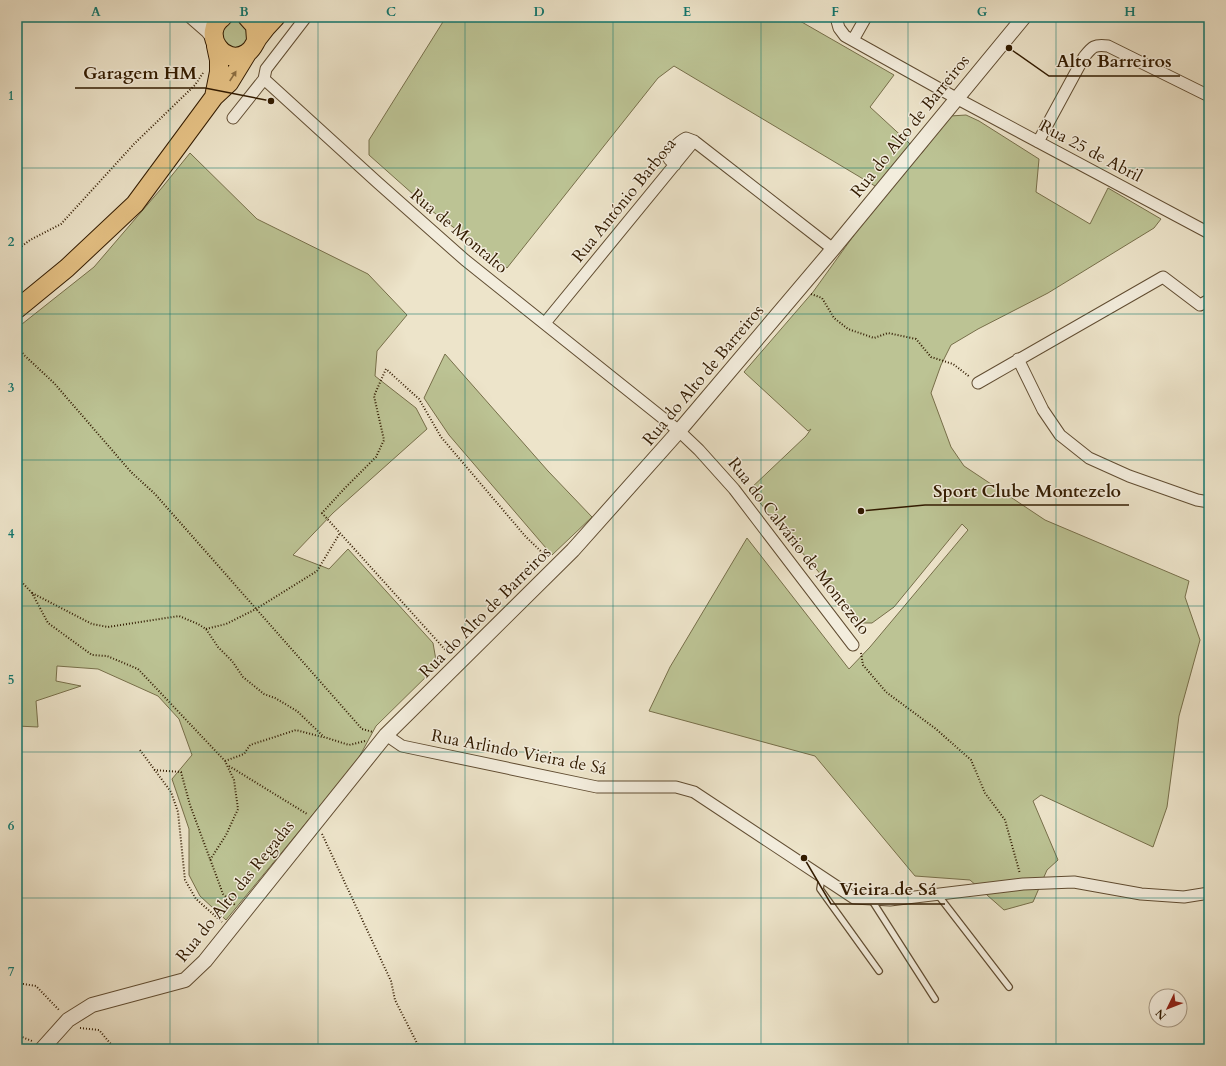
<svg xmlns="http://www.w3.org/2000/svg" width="1226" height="1066" viewBox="0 0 1226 1066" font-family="Cardo,serif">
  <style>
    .green { fill: #bcc394; stroke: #776f4a }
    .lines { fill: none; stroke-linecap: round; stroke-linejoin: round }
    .service-casing { stroke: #614d32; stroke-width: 8 }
    .minor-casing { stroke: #614d32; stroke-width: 13 }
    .tertiary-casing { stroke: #614d32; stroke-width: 16 }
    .primary-casing { stroke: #321b00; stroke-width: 20 }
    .path { stroke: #321b00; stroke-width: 2; stroke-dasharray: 1 2; stroke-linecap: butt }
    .service { stroke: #f3eddd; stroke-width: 5.5 }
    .minor { stroke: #f3eddd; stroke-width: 11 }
    .tertiary { stroke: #f3eddd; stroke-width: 14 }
    .primary { stroke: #e6c285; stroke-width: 18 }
    .oneway { fill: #8c6e42 }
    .grid { fill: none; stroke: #0f766e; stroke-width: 1; stroke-opacity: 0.55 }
    .labels { text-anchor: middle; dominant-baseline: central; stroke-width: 3; stroke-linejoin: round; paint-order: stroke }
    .street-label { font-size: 17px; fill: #321b00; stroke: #f3eddd }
    .leader { fill: none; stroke: #321b00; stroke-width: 1.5 }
    .callout-dot { fill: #321b00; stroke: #f3eddd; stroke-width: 1.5 }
    .callout-label { font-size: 18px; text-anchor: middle; font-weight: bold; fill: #321b00; stroke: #f3eddd; stroke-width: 3; stroke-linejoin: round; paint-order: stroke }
    .neatline { fill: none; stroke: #0f766e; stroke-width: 1.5 }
    .grid-label { font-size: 13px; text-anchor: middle; font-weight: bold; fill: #0f766e }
  </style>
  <rect width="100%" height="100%" fill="#ede4ca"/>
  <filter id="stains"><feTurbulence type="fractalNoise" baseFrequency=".005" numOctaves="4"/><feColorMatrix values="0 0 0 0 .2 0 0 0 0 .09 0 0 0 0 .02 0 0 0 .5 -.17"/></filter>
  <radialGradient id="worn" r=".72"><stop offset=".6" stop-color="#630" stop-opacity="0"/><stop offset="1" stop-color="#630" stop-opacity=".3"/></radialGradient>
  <path class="green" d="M 446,17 L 793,17 L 894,75 L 870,107 L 921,154 L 950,116 L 966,115 L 979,121 L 1039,159 L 1036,192 L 1090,224 L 1108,188 L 1161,219 L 1154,228 L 1048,293 L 978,329 L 951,345 L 941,365 L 931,393 L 951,447 L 964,466 L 1045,520 L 1189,581 L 1185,597 L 1200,640 L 1179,716 L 1167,807 L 1153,847 L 1041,795 L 1033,801 L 1058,860 L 1047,870 L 1033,902 L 1004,910 L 970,880 L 915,876 L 815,756 L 649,711 L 670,667 L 747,538 L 849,669 L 870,647 L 968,530 L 962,524 L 894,607 L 872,623 L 862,623 L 749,490 L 806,436 L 811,429 L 808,431 L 744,372 L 813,292 L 885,192 L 674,66 L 658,78 L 507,268 L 432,211 L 369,155 L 369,140 Z
    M 237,18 L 246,23 L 250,41 L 237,50 L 223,43 L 221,29 L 228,21 Z
    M 190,153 L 257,219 L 368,274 L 407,315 L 377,351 L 375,376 L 416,408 L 427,429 L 333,513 L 293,555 L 329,569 L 348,549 L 433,643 L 437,666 L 376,726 L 357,761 L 226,920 L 200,896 L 189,875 L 189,829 L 172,779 L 192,755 L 179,719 L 158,696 L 98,669 L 57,666 L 56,681 L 81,686 L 36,701 L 38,727 L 17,726 L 17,328 L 94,267 L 160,190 Z
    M 445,354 L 548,471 L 592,517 L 552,555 L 449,435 L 424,398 Z"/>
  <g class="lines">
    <defs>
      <path id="service" d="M 822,877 L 820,889 L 879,971
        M 938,895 L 1009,987
        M 871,899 L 935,999"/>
      <path id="minor" d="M 839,17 L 837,21 L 839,28 L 845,36 L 956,98 L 1209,233
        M 853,40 L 866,17
        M 264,79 L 266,69 L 306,17
        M 233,118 L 264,79 L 377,182 L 465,260 L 679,431 L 699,450 L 734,489 L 853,645
        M 1038,142 L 1084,57 C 1092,47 1094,44 1108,46 L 1209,96
        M 675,165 L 669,159 C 670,151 678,142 686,138 L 694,141
        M 545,323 L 694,141 L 833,249
        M 1018,359 L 1043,410 L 1060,435 L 1089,458 L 1129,476 L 1197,500 L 1209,502
        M 978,383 L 1163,277 L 1200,305 L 1209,300
        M 386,735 L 402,746 L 597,787 L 676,787 L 694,792 L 854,898 L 890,900 L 1023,884 L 1074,882 L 1141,894 L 1184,897 L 1209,893"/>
      <path id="tertiary" d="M 192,17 L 208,31 L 214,39
        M 42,1049 L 68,1020 L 92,1005 L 185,980 L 205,961 L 386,735 L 573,550 L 679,431 L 833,249 L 1024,17"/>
      <path id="primary" d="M 223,17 C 200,33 224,68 247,53 C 253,49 254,44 258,38 C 263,31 269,24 276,17
        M 247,17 L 255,26 L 256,40
        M 214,97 L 219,72 L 219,60 L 216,46
        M 17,309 L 67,268 L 135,204 L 214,97 L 229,83 L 248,52"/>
    </defs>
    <use href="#service" class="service-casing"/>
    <use href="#minor" class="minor-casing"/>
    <use href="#tertiary" class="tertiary-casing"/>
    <use href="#primary" class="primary-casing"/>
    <path class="path" d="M 17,250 L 30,240 L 61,224 L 134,144 L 195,85 L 203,73
      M 811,294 L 822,298 L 834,318 L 848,329 L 874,338 L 888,333 L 916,339 L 931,357 L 953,364 L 970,377
      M 17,346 L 24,355 L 54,383 L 131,472 L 155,494 L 362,729 L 373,732
      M 17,577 L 32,593 L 48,623 L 92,655 L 107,656 L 138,669 L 225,761 L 234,780 L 238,809 L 226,835 L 210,860
      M 32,593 L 92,624 L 108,627 L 179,616 L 198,624 L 206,629 L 218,647 L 232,661 L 243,677 L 264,694 L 275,698 L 297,711 L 324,737 L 349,745 L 365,741
      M 206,629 L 226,624 L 256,609 L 317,571 L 340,533
      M 861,653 L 863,665 L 886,692 L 936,729 L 971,760 L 985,793 L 1005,820 L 1020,874
      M 449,654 L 322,513 L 345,488 L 376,457 L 384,440 L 374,396 L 386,369 L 419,399 L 441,437 L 526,537 L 548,558
      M 140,750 L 171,792 L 178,812 L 185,880 L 196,899 L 222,922
      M 225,761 L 244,754 L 250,745 L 296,730 L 322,737
      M 229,766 L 307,814
      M 154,770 L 181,772 L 190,805 L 223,894 L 235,905
      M 322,834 L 391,981 L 395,1000 L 420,1049
      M 17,983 L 36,986 L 59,1010
      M 80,1028 L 99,1030 L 115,1049
      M 17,1035 L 32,1041"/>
    <use href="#service" class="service"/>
    <use href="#minor" class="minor"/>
    <use href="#tertiary" class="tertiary"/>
    <use href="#primary" class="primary"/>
  </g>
  <defs><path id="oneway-solid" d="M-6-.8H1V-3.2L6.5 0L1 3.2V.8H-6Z"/></defs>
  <use class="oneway" href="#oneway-solid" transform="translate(233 76) rotate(-57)"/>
  <path class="grid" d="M 170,17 L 170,1049M 318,17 L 318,1049M 465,17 L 465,1049M 613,17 L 613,1049M 761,17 L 761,1049M 908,17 L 908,1049M 1056,17 L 1056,1049M 17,168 L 1209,168M 17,314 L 1209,314M 17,460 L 1209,460M 17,606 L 1209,606M 17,752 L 1209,752M 17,898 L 1209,898"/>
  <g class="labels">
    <g class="street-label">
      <text transform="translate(910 126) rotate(-51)">Rua do Alto de Barreiros</text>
      <text transform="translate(1091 151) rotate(28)">Rua 25 de Abril</text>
      <text transform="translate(624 200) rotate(-51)">Rua António Barbosa</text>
      <text transform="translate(459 231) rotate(40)">Rua de Montalto</text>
      <text transform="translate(703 375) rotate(-50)">Rua do Alto de Barreiros</text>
      <text transform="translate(799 546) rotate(52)">Rua do Calvário de Montezelo</text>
      <text transform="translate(485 612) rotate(-45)">Rua do Alto de Barreiros</text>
      <text transform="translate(519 752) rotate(11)">Rua Arlindo Vieira de Sá</text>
      <text transform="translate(235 891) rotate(-51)">Rua do Alto das Regadas</text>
    </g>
  </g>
  <path class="leader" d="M1009 48L1049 76H1180M271 101L205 88H75M861 511L925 505H1129M804 858L831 904H945"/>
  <g class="callout-dot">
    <circle cx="1009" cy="48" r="4"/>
    <circle cx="271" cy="101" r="4"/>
    <circle cx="861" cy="511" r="4"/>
    <circle cx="804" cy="858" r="4"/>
  </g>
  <g class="callout-label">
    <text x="1114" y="67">Alto Barreiros</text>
    <text x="140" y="79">Garagem HM</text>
    <text x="1027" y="497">Sport Clube Montezelo</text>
    <text x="888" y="895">Vieira de Sá</text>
  </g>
  <rect width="1226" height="1066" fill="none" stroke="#ede4ca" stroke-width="44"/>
  <g transform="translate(1168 1008) rotate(227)"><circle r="19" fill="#f3eddd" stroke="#a69985"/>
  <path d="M0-3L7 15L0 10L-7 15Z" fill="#8f2418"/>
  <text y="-6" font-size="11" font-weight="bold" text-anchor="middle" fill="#321b00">N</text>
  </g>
  <rect x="22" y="22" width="1182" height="1022" class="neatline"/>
  <g class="grid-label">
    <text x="96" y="16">A</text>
    <text x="244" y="16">B</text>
    <text x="391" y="16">C</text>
    <text x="539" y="16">D</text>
    <text x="687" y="16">E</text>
    <text x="835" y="16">F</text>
    <text x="982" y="16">G</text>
    <text x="1130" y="16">H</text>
    <text x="11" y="100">1</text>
    <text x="11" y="246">2</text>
    <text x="11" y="392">3</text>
    <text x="11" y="538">4</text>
    <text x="11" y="684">5</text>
    <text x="11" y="830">6</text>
    <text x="11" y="976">7</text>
  </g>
  <rect width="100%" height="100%" filter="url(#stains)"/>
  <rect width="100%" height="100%" fill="url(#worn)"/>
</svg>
